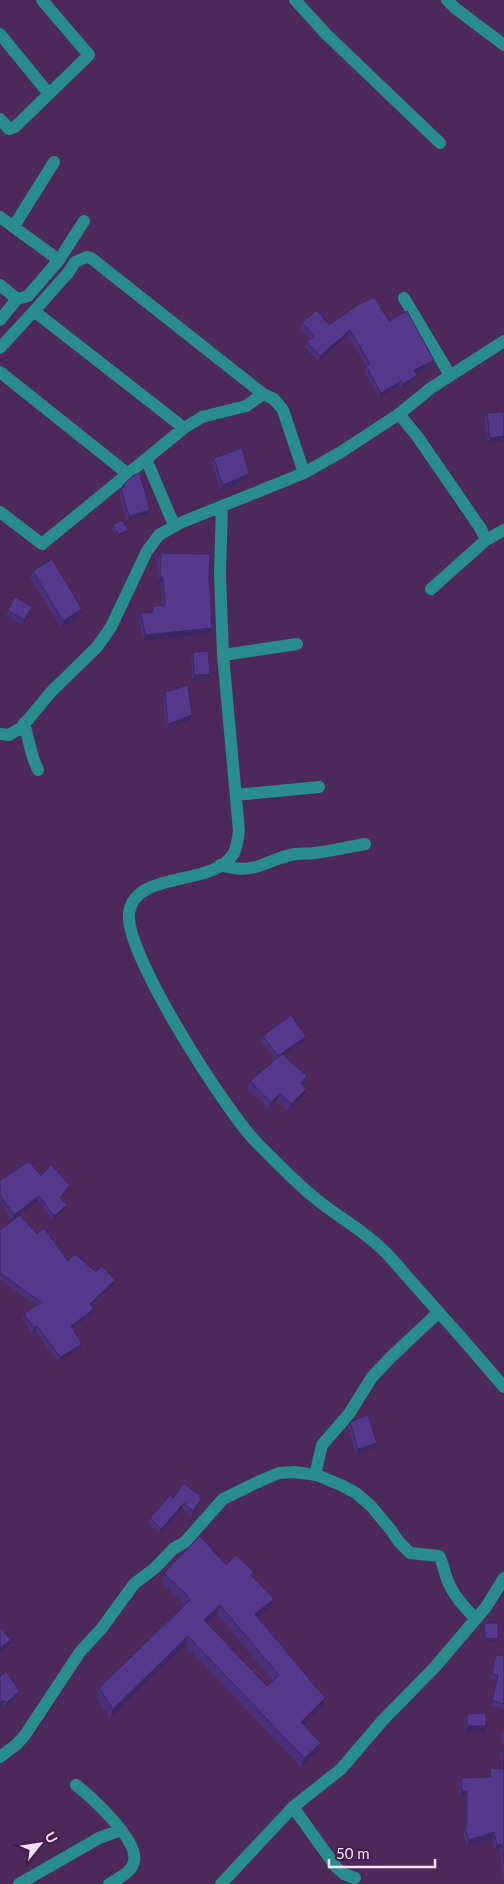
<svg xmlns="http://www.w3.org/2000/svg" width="504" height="1884" viewBox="0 0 504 1884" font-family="Lato,sans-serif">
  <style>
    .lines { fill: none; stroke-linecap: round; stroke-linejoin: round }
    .minor { stroke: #298c8d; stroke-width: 12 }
    .wall { fill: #4a3078; fill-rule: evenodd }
    .shaded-wall { fill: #3c2762 }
    .building { fill: #56388c; stroke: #3c2762; fill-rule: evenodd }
  </style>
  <rect width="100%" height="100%" fill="#4d285a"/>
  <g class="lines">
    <path class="minor" d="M 295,0 L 326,34 L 440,143
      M 447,0 L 455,8 L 504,45
      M 0,34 L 49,94
      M 0,119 L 9,129 L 15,127 L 89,55 L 42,0
      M 0,217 L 59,260
      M 14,226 L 54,162
      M 0,285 L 17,299
      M 404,298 L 450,375
      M 0,320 L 17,299 L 28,296 L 59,260 L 84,221
      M 0,348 L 34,311
      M 0,372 L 128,474
      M 399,414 L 417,436 L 481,529 L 486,540
      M 184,428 L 34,311 L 68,273 L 75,262 L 87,257 L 91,258 L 263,394 L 274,399 L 283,410 L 304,473
      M 146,459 L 174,525
      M 222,506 L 220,573 L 223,655 L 239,831 C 238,838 237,846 234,853 C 214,888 135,869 129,913 C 124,953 228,1115 259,1145 C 277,1163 295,1182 315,1198 C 336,1216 362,1229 382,1249 C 395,1261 406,1276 418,1289 C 447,1321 476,1354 504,1387
      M 0,512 L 42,544 L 184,428 L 202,417 L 246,406 L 263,394
      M 431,589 L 486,540 L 504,530
      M 223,655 L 297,644
      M 24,723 L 33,758 L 38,770
      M 0,734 L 9,735 L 21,728 L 51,692 L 97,647 L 111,627 L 147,551 L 159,535 L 180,523 L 304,473 L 341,452 L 399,414 L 431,388 L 504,341
      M 236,795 L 319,787
      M 220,865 C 257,876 263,860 295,854 C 302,853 309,854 315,853 C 332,851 349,847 365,844
      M 315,1475 L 322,1445 L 349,1414 L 372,1377 L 392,1356 L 439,1312
      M 0,1757 L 17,1744 L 25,1735 L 80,1652 L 102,1628 L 134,1584 L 155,1568 L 173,1549 L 185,1542 L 223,1499 L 260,1481 L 279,1473 L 294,1472 L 317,1475 L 343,1486 L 356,1493 L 371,1506 L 391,1530 L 399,1542 L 410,1553 L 439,1556 C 443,1563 444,1571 447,1579 C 453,1595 464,1607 476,1619
      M 76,1785 C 91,1797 139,1840 134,1861 C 132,1873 118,1878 109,1884
      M 293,1807 L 336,1867 L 344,1874 L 355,1878
      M 19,1884 L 99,1838 L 121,1830
      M 221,1884 L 293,1807 L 341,1769 L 382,1721 L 435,1667 L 486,1607 L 504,1578"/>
  </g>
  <path class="wall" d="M 389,321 L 434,360 L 432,365 L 416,374 L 415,381 L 401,389 L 399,386 L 379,398 L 364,372 L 366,366 L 348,336 L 318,362 L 305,347 L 307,342 L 310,339 L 300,328 L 302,322 L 329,325 Z
    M 504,412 L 504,441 L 488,443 L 485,419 L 487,413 Z
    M 214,458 L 249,474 L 247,479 L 220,491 L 212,463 Z
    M 123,485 L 148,515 L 127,522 L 119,495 Z
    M 113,525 L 128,530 L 127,532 L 117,538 L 112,528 Z
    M 161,553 L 209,578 L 212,628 L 210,634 L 143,641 L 139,619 L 141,613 L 151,612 L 153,606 L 162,605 L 161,583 L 158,583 L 158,559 Z
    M 33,571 L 79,617 L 61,628 L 30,578 Z
    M 32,607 L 30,613 L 22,625 L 6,615 L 8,610 Z
    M 193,652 L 210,674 L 208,679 L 192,680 L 191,657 Z
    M 165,692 L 192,715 L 190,720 L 166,729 L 163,697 Z
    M 263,1036 L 306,1036 L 304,1041 L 284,1055 L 307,1076 L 304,1084 L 303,1085 L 303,1097 L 288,1111 L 277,1101 L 269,1109 L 247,1089 L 250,1081 L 275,1060 L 261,1041 Z
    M 41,1176 L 70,1185 L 69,1189 L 61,1199 L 65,1209 L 53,1221 L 38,1201 L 12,1220 L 0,1202 L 0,1181 Z
    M 0,1230 L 37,1234 L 68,1261 L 115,1280 L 113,1285 L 92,1306 L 92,1314 L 73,1328 L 80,1349 L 58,1362 L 35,1331 L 32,1333 L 22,1320 L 24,1314 L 36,1305 L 0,1280 Z
    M 350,1422 L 377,1443 L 375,1448 L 356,1454 L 348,1428 Z
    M 173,1498 L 200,1503 L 191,1516 L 182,1509 L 159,1534 L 148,1524 L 150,1518 Z
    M 226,1565 L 254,1572 L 253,1576 L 271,1608 L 259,1618 L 325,1698 L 322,1707 L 304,1725 L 321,1743 L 318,1752 L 301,1767 L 185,1645 L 110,1718 L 96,1697 L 99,1688 L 185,1605 L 161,1582 L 164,1573 ZM 217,1614 L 273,1681 L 267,1686 L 207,1623 Z
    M 484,1623 L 498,1639 L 497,1642 L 484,1641 L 483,1626 Z
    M 496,1655 L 504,1656 L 504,1710 L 490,1706 L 496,1680 L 490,1679 L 494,1660 Z
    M 0,1677 L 20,1691 L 18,1696 L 4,1709 L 2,1705 Z
    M 467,1714 L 485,1732 L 465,1732 L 465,1719 Z
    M 504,1731 L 504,1884 L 500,1849 L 495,1850 L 492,1838 L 467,1846 L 463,1833 L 465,1828 L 466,1797 L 460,1797 L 459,1783 L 461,1778 L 489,1777 L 488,1774 L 490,1768 L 502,1769 L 500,1754 L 502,1748 L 504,1748 L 501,1737 L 503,1732 Z"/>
  <path class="shaded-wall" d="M 350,330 L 348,336 L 318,362 L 320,356 Z
    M 434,360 L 432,365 L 412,376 L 414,370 Z
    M 417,375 L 415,381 L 401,389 L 403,384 Z
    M 401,381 L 399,386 L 379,398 L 381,393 Z
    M 504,436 L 504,441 L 488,443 L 490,438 Z
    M 249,474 L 247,479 L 220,491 L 222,485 Z
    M 150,510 L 148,515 L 127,522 L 129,516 Z
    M 128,530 L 127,532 L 117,538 L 118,535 Z
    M 160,577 L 163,577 L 161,583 L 158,583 Z
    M 32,607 L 30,613 L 22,625 L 24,620 Z
    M 82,609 L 79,617 L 61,628 L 63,621 Z
    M 212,628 L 210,634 L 143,641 L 145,635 Z
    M 210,674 L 208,679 L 192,680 L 194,675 Z
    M 192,715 L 190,720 L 166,729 L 168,724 Z
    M 306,1036 L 304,1041 L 276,1061 L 278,1056 Z
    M 307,1076 L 304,1084 L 298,1091 L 301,1083 Z
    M 306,1089 L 303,1097 L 288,1111 L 291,1104 Z
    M 280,1093 L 277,1101 L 269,1109 L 271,1102 Z
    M 70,1185 L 69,1189 L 58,1202 L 60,1198 Z
    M 39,1196 L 38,1201 L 12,1220 L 14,1215 Z
    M 67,1205 L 65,1209 L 53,1221 L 54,1216 Z
    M 115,1280 L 113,1285 L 88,1309 L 90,1304 Z
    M 94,1309 L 92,1314 L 69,1331 L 71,1326 Z
    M 37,1326 L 35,1331 L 32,1333 L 34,1328 Z
    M 82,1344 L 80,1349 L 58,1362 L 60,1357 Z
    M 377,1443 L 375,1448 L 356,1454 L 358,1449 Z
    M 202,1498 L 200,1503 L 191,1516 L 193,1511 Z
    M 184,1503 L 182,1509 L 159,1534 L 161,1529 Z
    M 274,1599 L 271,1608 L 252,1623 L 255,1614 Z
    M 220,1605 L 217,1614 L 201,1629 L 204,1620 Z
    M 188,1636 L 185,1645 L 110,1718 L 113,1709 Z
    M 485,1638 L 498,1639 L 497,1642 L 484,1641 Z
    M 11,1640 L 9,1645 L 0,1652 L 0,1648 Z
    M 20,1691 L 18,1696 L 4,1709 L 6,1703 Z
    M 325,1698 L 322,1707 L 298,1731 L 301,1722 Z
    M 4,1700 L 2,1705 L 0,1707 L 0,1702 Z
    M 467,1726 L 486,1726 L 485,1732 L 465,1732 Z
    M 321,1743 L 318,1752 L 301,1767 L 304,1758 Z
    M 462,1791 L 467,1791 L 466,1797 L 460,1797 Z
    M 494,1832 L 492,1838 L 467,1846 L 469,1840 Z
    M 502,1844 L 500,1849 L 495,1850 L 497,1845 Z"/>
  <path class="building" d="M 374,297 L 389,321 L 407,311 L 434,360 L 414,370 L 417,375 L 403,384 L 401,381 L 381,393 L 366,366 L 370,364 L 350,330 L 320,356 L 307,342 L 314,336 L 302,322 L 317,310 L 329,325 L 358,305 Z
    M 504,412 L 504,436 L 490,438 L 487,413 Z
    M 242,448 L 249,474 L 222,485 L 214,458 Z
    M 140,474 L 150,510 L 129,516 L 121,490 L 124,487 L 123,485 L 134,475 Z
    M 122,520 L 128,530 L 118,535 L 113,525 Z
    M 161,553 L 210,554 L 209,578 L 212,628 L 145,635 L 141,613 L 153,612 L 153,606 L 165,605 L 163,577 L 160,577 Z
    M 52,559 L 82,609 L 63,621 L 33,571 Z
    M 15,597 L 32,607 L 24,620 L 8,610 Z
    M 208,651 L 210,674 L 194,675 L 193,652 Z
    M 188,685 L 192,715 L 168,724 L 165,692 Z
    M 291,1015 L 306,1036 L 278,1056 L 263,1036 Z
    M 282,1054 L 307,1076 L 301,1083 L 306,1089 L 291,1104 L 280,1093 L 271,1102 L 250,1081 Z
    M 29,1161 L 41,1176 L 51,1165 L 70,1185 L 60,1198 L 67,1205 L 54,1216 L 39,1196 L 14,1215 L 0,1195 L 0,1181 Z
    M 20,1215 L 37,1234 L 44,1228 L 68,1261 L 75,1254 L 96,1272 L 102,1266 L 115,1280 L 90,1304 L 94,1309 L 71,1326 L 82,1344 L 60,1357 L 37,1326 L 34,1328 L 24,1314 L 41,1302 L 0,1273 L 0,1230 Z
    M 368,1415 L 377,1443 L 358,1449 L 350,1422 Z
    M 184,1483 L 202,1498 L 193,1511 L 184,1503 L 161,1529 L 150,1518 L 170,1495 L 173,1498 Z
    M 200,1536 L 226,1565 L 236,1555 L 254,1572 L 251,1575 L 274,1599 L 255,1614 L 325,1698 L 301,1722 L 321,1743 L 304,1758 L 188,1636 L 113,1709 L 99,1688 L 191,1599 L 164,1573 ZM 220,1605 L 279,1675 L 267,1686 L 204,1620 Z
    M 484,1623 L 498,1623 L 498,1639 L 485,1638 Z
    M 0,1627 L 11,1640 L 0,1648 Z
    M 496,1655 L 504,1656 L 504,1704 L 492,1701 L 498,1675 L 492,1674 Z
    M 6,1671 L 20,1691 L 6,1703 L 4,1700 L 0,1702 L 0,1677 Z
    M 486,1713 L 486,1726 L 467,1726 L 467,1714 Z
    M 502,1748 L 504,1748 L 504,1769 Z
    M 490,1768 L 504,1769 L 504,1863 L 502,1844 L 497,1845 L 494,1832 L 469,1840 L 465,1828 L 467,1827 L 467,1791 L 462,1791 L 461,1778 L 491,1777 Z"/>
  <g transform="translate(40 1844) rotate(60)" stroke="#421e4e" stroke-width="4" paint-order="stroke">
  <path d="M0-4L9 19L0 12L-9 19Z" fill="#f6e1ff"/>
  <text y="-8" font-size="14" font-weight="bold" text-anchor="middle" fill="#f6e1ff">U</text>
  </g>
  <path d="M329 1859v8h106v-8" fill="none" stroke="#f6e1ff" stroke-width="2.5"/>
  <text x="336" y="1859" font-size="15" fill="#f6e1ff" stroke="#421e4e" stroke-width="4" paint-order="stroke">50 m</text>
</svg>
